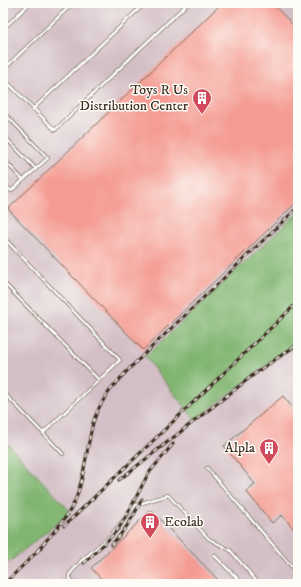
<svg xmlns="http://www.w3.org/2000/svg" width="301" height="587" viewBox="0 0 301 587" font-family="'IM FELL DW Pica',serif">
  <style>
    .industrial { fill: #d2bec5 }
    .forest { fill: #80b570; stroke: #5e7047 }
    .building { fill: #f49c93 }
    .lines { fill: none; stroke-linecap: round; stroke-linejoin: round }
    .lane-casing { stroke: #7b6e5e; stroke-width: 4 }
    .path { stroke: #7b6e5e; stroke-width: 1; stroke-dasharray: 1 3; stroke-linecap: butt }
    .lane { stroke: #fff; stroke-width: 2.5 }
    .rail-casing { stroke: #3b2a1e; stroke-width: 3 }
    .rail { stroke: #fdfcf7; stroke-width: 1.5; stroke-dasharray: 4.5; stroke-linecap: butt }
    .labels { text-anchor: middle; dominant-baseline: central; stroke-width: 3; stroke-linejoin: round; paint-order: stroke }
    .poi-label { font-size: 14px; fill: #3b2a1e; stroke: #fdfcf7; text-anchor: end }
  </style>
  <rect width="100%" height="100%" fill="#fdfcf7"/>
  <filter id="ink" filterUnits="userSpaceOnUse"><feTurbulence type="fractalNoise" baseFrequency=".025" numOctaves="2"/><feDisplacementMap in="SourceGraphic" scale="8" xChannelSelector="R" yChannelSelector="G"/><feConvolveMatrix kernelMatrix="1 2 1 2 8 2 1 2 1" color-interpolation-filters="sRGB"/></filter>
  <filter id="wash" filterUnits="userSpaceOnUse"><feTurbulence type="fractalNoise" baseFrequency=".012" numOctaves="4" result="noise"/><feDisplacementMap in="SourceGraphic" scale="16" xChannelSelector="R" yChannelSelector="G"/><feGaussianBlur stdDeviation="0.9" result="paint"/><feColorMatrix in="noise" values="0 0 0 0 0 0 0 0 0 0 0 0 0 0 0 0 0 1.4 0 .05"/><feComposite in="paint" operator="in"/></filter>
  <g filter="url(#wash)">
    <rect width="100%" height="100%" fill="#f3ebd6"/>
    <path class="industrial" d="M 3,3 L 298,3 L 298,212 L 145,357 L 278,357 L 298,345 L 298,584 L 3,584 L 3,567 L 71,512 L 3,439 Z"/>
    <path class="forest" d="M 298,212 L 298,345 L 278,357 L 195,420 L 145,357 Z
      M 3,439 L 71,512 L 3,567 Z"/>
    <g id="blocks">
      <path class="building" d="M 222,3 L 272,3 L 298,30 L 298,201 L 143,350 L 8,209 Z
        M 283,396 L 298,414 L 298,534 L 282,515 L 272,523 L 246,491 L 255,484 L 224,446 Z
        M 151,510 L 222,584 L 106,584 L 91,568 Z"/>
    </g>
  </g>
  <g filter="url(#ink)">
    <use href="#blocks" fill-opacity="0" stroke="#7b6e5e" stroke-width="1"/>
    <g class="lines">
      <defs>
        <path id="lane" d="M 3,29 L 30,3
          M 3,70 L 73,3
          M 3,78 L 55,130 L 188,3
          M 33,109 L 145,3
          M 3,112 L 48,158 L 11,191 L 3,182
          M 3,135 L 36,169
          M 3,159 L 23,180
          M 3,237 L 120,360 L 43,433 L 4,393
          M 3,282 L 99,380
          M 43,433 L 63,454
          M 207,468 L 298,574
          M 214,555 L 243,584
          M 72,584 L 69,575 L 81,561 L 107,539 L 136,505 L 168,495 L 209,539 L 230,550 L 259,584"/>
      </defs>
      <use href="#lane" class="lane-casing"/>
      <path class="path" d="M 3,573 L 22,548"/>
      <use href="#lane" class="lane"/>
      <defs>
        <path id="rail" d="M 119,480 L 261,369 L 298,344
          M 64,526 L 298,302
          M 111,545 C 125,531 134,517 142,499
          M 37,551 C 50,536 65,521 74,503 C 85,478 86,450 93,423 C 100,399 117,381 134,364 L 298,207
          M 84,563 L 108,540 L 119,528 L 127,515 L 148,474 L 173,444
          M 4,584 L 41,548"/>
      </defs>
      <use href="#rail" class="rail-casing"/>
      <use href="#rail" class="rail"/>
    </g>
  </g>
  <defs>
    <symbol id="building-pin" viewBox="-11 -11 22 30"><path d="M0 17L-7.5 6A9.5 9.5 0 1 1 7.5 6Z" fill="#d1495b" stroke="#fdfcf7"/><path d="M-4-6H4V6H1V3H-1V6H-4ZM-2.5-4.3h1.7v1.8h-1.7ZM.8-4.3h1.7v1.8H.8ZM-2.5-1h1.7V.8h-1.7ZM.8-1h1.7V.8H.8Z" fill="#fff"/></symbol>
  </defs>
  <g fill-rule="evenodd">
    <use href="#building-pin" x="191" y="87" width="22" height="30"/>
    <use href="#building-pin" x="258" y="437" width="22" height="30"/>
    <use href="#building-pin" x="139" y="511" width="22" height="30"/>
  </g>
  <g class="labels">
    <g class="poi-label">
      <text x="188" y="90">Toys R Us<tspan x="188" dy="16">Distribution Center</tspan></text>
      <text x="255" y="448">Alpla</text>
      <text x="164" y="522" text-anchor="start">Ecolab</text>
    </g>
  </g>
  <rect width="301" height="587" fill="none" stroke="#fdfcf7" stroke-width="16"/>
</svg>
